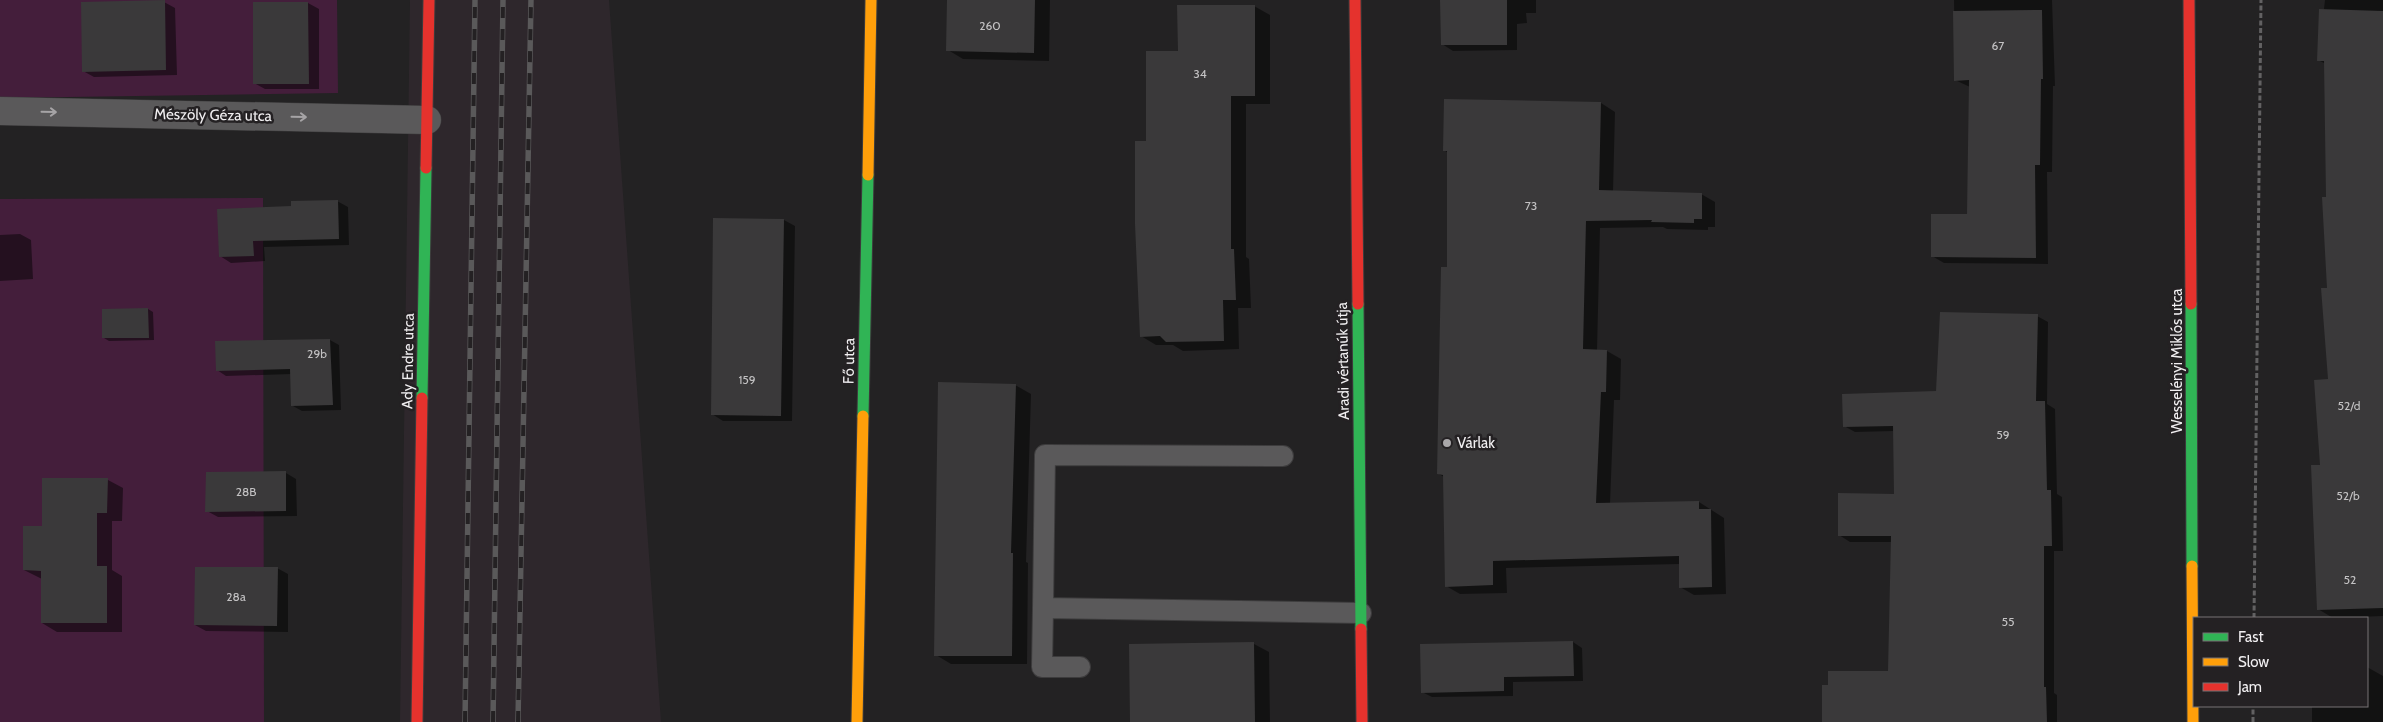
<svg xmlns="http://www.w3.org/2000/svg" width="2383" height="722" viewBox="0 0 2383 722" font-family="Cabin,sans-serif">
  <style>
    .built { fill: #2e272c }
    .green { fill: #441e3b }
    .shadow { fill: #0007 }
    .building { fill: #3a393a }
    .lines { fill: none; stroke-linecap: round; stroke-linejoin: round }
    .lane-casing { stroke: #3d3c3d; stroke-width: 22 }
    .street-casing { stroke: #3d3c3d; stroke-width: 29 }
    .fast-casing { stroke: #3d3c3d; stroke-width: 13 }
    .slow-casing { stroke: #3d3c3d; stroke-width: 13 }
    .jam-casing { stroke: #3d3c3d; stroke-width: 13 }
    .path { stroke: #626162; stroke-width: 3; stroke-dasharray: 5 2.5; stroke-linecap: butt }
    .lane { stroke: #5a595a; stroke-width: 20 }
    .street { stroke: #5a595a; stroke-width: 28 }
    .fast { stroke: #30b455; stroke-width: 11 }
    .slow { stroke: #ff9f0a; stroke-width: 11 }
    .jam { stroke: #e5322d; stroke-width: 11 }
    .rail-casing { stroke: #5a595a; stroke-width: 5.5 }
    .rail { stroke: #242123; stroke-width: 4; stroke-dasharray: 11; stroke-linecap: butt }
    .oneway { stroke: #a6a4a6 }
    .poi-dot { fill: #a9a7a9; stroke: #242123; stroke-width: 2 }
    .labels { text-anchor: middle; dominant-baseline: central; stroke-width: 5; stroke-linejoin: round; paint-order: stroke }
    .number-label { font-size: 12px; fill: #c3c2c3 }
    .street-label { font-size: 15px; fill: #f1eff1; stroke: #242123 }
    .poi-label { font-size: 15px; fill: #f1eff1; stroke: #242123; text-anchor: start }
  </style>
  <rect width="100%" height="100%" fill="#232223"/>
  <path class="built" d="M 410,0 L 609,0 L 661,722 L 400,722 Z"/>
  <path class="green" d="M 0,0 L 337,0 L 338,93 L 0,98 Z
    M 263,198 L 264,722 L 0,722 L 0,199 Z"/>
  <path class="shadow" d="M 948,0 L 1050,0 L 1049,61 L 963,59 L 948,50 Z
    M 1442,0 L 1536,0 L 1536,13 L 1526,13 L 1527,23 L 1517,24 L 1517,50 L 1453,51 L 1442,44 Z
    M 1954,0 L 2052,0 L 2055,86 L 2053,86 L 2052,172 L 2047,172 L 2048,264 L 1944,263 L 1932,256 L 1968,215 L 1970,87 L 1955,80 Z
    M 2325,0 L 2383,0 L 2383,261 L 2328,198 L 2326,64 L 2318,60 Z
    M 164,2 L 175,8 L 177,75 L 94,77 L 83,71 Z
    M 254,3 L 308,3 L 319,9 L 319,89 L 265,89 L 254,83 Z
    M 1254,6 L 1270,15 L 1270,104 L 1246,104 L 1246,257 L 1249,259 L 1251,308 L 1238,308 L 1239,349 L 1183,351 L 1173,345 L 1156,345 L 1141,336 L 1148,142 L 1179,52 Z
    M 1601,103 L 1615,112 L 1613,192 L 1701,194 L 1715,202 L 1715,227 L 1708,227 L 1708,230 L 1667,229 L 1663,227 L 1600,228 L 1597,351 L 1607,351 L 1621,359 L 1620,400 L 1614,400 L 1610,504 L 1699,502 L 1724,518 L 1726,594 L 1694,595 L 1680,587 L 1680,564 L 1506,568 L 1507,593 L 1460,594 L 1446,586 L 1444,477 L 1439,474 L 1448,268 L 1448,153 L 1444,150 Z
    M 337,201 L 348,207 L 349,245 L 264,247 L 265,261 L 231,263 L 220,256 L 292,207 Z
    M 784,220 L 795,226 L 792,421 L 723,421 L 712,414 Z
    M 20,234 L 31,240 L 33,279 L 0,281 L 0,235 Z
    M 2383,307 L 2383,616 L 2333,618 L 2318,609 L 2321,466 L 2329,380 Z
    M 148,309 L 153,312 L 154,340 L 109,341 L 104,338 Z
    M 2037,316 L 2048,322 L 2047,404 L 2055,409 L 2057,494 L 2062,497 L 2063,551 L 2054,551 L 2054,693 L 2057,695 L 2057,722 L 1824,722 L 1829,686 L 1889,673 L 1892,542 L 1850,542 L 1839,535 L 1895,495 L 1894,431 L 1855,432 L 1844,426 L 1937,393 Z
    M 330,340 L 339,345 L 341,410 L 302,411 L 293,406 L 292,374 L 226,376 L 217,370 Z
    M 1015,385 L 1031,394 L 1026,562 L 1028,563 L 1027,664 L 951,664 L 936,655 Z
    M 286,473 L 296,479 L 297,516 L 218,517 L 207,511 Z
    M 108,480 L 123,488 L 122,521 L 112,521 L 112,570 L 122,576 L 122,632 L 57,632 L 42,623 L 42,579 L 24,570 L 43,528 Z
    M 277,568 L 288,574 L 288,632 L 206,631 L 195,625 Z
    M 1573,642 L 1582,648 L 1583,681 L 1513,682 L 1513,696 L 1432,697 L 1422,692 Z
    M 1254,644 L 1269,652 L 1270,722 L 1131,722 Z
    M 2367,667 L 2383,676 L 2383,722 L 2312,722 L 2312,706 L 2367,706 Z"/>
  <path class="building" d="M 165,0 L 166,70 L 82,72 L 81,2 Z
    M 947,0 L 1035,0 L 1034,53 L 946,51 Z
    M 1440,0 L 1507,0 L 1507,45 L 1441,45 Z
    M 253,2 L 308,2 L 309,84 L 253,84 Z
    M 1177,5 L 1255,5 L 1255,96 L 1231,96 L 1231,249 L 1234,249 L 1236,300 L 1223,300 L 1224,341 L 1166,342 L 1160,336 L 1140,337 L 1135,224 L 1135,141 L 1146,141 L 1146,51 L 1178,51 Z
    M 2319,9 L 2383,11 L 2383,608 L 2317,610 L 2311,465 L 2320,465 L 2314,380 L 2328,379 L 2321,288 L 2327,288 L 2322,197 L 2326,197 L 2324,61 L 2317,61 Z
    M 2042,10 L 2043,79 L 2041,79 L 2040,165 L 2035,165 L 2036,258 L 1931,257 L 1931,214 L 1967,214 L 1969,80 L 1954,81 L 1953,11 Z
    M 1444,99 L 1601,102 L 1599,190 L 1702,193 L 1702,219 L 1694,219 L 1694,223 L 1651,222 L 1652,220 L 1586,221 L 1583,349 L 1607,350 L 1606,392 L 1601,392 L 1596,503 L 1699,501 L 1699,509 L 1711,509 L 1712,587 L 1679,588 L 1679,556 L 1493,561 L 1493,585 L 1445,587 L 1443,475 L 1437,474 L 1441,267 L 1447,267 L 1447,151 L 1443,151 Z
    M 338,200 L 339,239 L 253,241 L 254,256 L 219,257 L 217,209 L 291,206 L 291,201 Z
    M 713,218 L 784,219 L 781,416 L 711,415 Z
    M 148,308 L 149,338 L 102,338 L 102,309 Z
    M 1940,312 L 2038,314 L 2036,401 L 2045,401 L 2047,490 L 2051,490 L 2052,546 L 2044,546 L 2044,687 L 2046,687 L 2047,722 L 1822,722 L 1822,685 L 1828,685 L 1828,671 L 1888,671 L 1891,536 L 1838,536 L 1838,493 L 1894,494 L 1893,426 L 1843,427 L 1842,394 L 1936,391 Z
    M 330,339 L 333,405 L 291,406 L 290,369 L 216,371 L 215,341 Z
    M 938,382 L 1016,384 L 1011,553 L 1013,553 L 1012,656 L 934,656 Z
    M 286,471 L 286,511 L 205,512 L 206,472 Z
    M 42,478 L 108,478 L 107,513 L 97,513 L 97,566 L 107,566 L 107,623 L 41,623 L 41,571 L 23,570 L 23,526 L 42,526 Z
    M 195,567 L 278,567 L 277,626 L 194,625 Z
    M 1573,641 L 1574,676 L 1504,677 L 1504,691 L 1421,693 L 1420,644 Z
    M 1254,642 L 1255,722 L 1130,722 L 1129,644 Z"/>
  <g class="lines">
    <defs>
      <path id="lane" d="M 1283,456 L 1045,455 L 1043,608 L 1361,613
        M 1043,608 L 1042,667 L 1080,667"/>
      <path id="street" d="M 0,111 L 427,120"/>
      <path id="fast" d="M 1358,304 L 1361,629
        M 2191,304 L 2192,566
        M 422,398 L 426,168
        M 863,416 L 868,175"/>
      <path id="slow" d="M 868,175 L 871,0
        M 2192,566 L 2193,722
        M 857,722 L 863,416"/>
      <path id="jam" d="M 1355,0 L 1358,304
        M 2189,0 L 2191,304
        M 426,168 L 429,0
        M 1361,629 L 1362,722
        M 417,722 L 422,398"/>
    </defs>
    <use href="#lane" class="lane-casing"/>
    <use href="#street" class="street-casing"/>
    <use href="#fast" class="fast-casing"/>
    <use href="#slow" class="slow-casing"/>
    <use href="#jam" class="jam-casing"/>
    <path class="path" d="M 2254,618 L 2261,0
      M 2253,722 L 2253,706"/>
    <use href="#lane" class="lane"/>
    <use href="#street" class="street"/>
    <use href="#fast" class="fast"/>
    <use href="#slow" class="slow"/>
    <use href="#jam" class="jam"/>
    <defs>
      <path id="rail" d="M 465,722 L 475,0
        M 493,722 L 503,0
        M 518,722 L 531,0"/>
    </defs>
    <use href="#rail" class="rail-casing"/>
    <use href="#rail" class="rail"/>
  </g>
  <defs><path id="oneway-shaft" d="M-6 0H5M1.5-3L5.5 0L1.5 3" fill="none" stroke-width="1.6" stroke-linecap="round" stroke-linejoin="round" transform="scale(1.25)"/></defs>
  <g class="oneway">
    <use href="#oneway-shaft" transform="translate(49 112) rotate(1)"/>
    <use href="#oneway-shaft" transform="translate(299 117) rotate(1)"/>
  </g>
  <circle class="poi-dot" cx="1447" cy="443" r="5"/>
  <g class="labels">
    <g class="number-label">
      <text x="990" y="25">260</text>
      <text x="1998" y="45">67</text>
      <text x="1200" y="73">34</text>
      <text x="1531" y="205">73</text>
      <text x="317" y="353">29b</text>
      <text x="747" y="379">159</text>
      <text x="2349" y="405">52/d</text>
      <text x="2003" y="434">59</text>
      <text x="246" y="491">28B</text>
      <text x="2348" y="495">52/b</text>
      <text x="2350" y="579">52</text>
      <text x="236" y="596">28a</text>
      <text x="2008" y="621">55</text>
    </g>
    <g class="street-label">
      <text transform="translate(213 115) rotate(1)">Mészöly Géza utca</text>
      <text transform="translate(408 361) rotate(-89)">Ady Endre utca</text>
      <text transform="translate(849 361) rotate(-89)">Fő utca</text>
      <text transform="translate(1343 361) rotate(-91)">Aradi vértanúk útja</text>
      <text transform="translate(2177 361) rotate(-90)">Wesselényi Miklós utca</text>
    </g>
    <g class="poi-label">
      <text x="1457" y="443">Várlak</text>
    </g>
  </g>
  <rect x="2193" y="617" width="175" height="90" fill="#242123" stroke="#767375"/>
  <rect x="2203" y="633" width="25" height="8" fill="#30b455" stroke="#767375"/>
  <text x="2238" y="642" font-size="15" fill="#f1eff1">Fast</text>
  <rect x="2203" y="658" width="25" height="8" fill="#ff9f0a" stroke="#767375"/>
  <text x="2238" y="667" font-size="15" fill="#f1eff1">Slow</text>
  <rect x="2203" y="683" width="25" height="8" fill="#e5322d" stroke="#767375"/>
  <text x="2238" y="692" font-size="15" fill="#f1eff1">Jam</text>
</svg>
